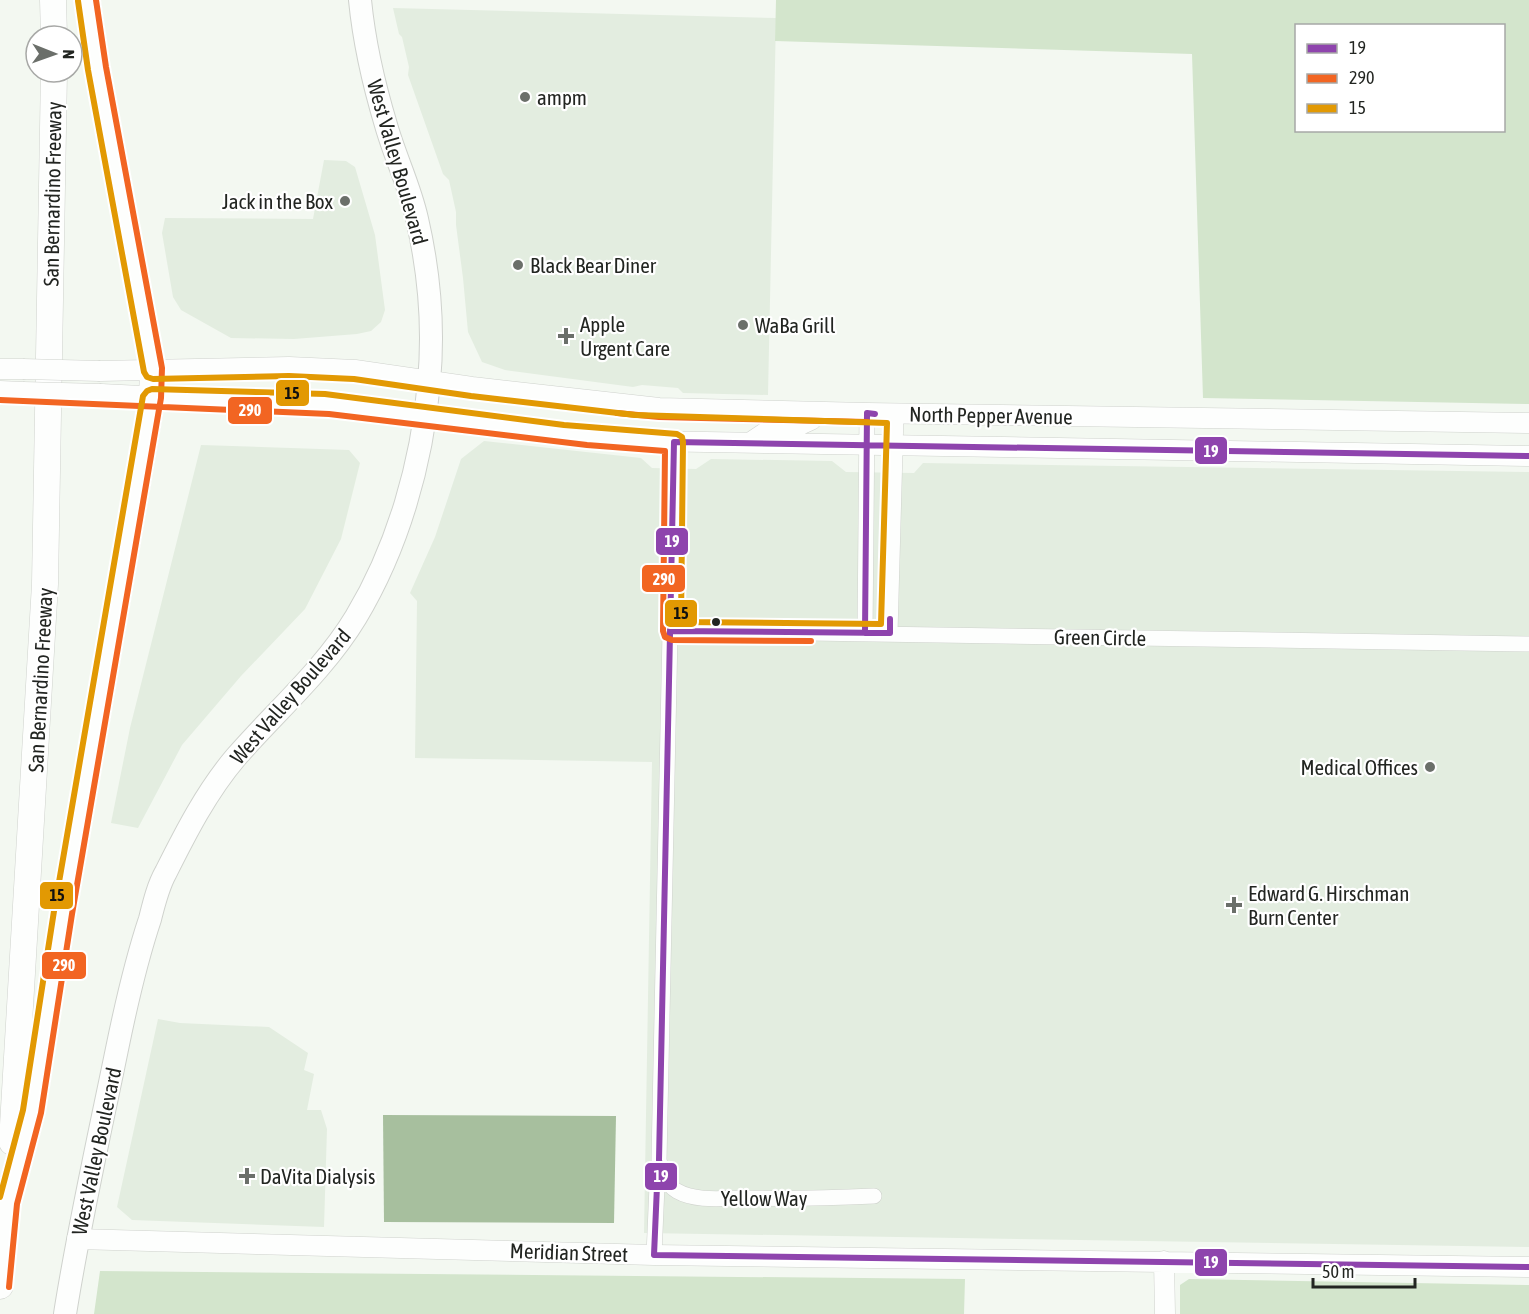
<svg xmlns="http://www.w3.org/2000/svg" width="1529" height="1314" viewBox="0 0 1529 1314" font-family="'Asap Condensed',sans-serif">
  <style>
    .built { fill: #e3ede0 }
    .green { fill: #d3e5cc; fill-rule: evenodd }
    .water { fill: #a7bf9e }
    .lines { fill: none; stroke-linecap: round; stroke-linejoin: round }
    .street-casing { stroke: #cfd2cd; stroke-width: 16 }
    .secondary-casing { stroke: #cfd2cd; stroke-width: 21 }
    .primary-casing { stroke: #cfd2cd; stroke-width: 24 }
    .highway-casing { stroke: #cfd2cd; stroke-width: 27 }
    .street { stroke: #fdfefd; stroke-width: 15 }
    .secondary { stroke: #fdfefd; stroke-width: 20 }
    .primary { stroke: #fdfefd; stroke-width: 22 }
    .highway { stroke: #fdfefd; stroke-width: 26 }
    .secondary-bridge-casing { stroke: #cfd2cd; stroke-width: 21; stroke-linecap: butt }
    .secondary-bridge { stroke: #fdfefd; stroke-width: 20 }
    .bus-1-casing { stroke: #fff; stroke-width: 10 }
    .bus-2-casing { stroke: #fff; stroke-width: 10 }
    .bus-3-casing { stroke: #fff; stroke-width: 10 }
    .bus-1 { stroke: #8e44ad; stroke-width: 6 }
    .bus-2 { stroke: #f26522; stroke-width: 6 }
    .bus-3 { stroke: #e29903; stroke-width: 6 }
    .poi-dot { fill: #6b6f6a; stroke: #fff; stroke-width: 2 }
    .bus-dot { fill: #222521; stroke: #fff; stroke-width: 2 }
    .labels { text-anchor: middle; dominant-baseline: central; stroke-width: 4.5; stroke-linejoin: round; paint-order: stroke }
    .poi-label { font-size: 21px; fill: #222521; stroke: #fff; text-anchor: start }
    .street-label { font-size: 21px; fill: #222521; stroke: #fff }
    .line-badge { stroke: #fff; stroke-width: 2 }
    .badge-label { font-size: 16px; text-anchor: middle; font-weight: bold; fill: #fff }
    .pale-badge-label { font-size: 16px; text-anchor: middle; font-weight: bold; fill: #111 }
  </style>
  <rect width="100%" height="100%" fill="#f3f8f1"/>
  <path class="built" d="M 393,8 L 776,18 L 768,395 L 683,393 L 678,388 L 642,385 L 633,387 L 505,370 L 482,362 L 468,332 L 463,278 L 456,225 L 456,212 L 449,180 L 443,174 L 408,75 L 409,67 L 402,37 L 399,34 Z
    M 324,160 L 346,161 L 355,167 L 375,235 L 385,310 L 381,322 L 371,331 L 357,334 L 294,339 L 231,338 L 181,310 L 173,297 L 162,233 L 165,218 L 313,219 Z
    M 484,441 L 641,458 L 652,468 L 696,469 L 711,459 L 832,461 L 846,472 L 914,473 L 923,463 L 1529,472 L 1529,1247 L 644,1233 L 652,762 L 415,758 L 417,601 L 410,593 L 435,537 L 461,459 Z
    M 201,445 L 349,450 L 360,463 L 341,539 L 305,609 L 241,676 L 182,745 L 138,828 L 111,823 L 130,728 Z
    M 158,1019 L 180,1023 L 269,1027 L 308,1053 L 304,1070 L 314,1074 L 307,1110 L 321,1110 L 327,1129 L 324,1227 L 132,1220 L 117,1207 Z"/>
  <path class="green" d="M 776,0 L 1529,0 L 1529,404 L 1203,398 L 1192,54 L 775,41 ZM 1296,26 L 1504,26 L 1504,130 L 1296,130 Z
    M 100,1271 L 965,1279 L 964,1314 L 94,1314 Z
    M 1189,1279 L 1529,1285 L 1529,1314 L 1180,1314 L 1180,1285 Z"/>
  <path class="water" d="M 383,1115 L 616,1116 L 614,1223 L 384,1222 Z"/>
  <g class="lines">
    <defs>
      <path id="street" d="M 674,442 L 659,1160 C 662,1173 665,1184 677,1191 C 696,1202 724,1198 745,1198 C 788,1199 831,1198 874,1196
        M 672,631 L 1529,644
        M 865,633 L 867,413
        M 890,633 L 896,414
        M 654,1255 L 657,1186 L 662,1174"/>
      <path id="secondary" d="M 0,369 L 23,369
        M 100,371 L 289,367 L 355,370 L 472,387 L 659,408 L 867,413 L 1529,423
        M 0,391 L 23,392
        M 101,394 L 377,408 L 424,416 L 647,441 L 1529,456
        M 751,442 L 769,430 L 800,425 L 811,420 L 813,412
        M 77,1239 L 654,1255 L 1529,1267
        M 1164,1261 L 1165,1314"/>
      <path id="primary" d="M 65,1314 C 79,1225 99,1137 117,1049 C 126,1005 136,961 150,919 C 154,903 158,886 166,872 C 186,832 207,791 236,757 C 276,711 324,670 356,617 C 398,547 422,463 429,382 C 434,328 429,271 417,219 C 410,187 395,157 386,125 C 374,85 364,41 360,0"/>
      <path id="highway" d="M 53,0 L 54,36
        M 12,1142 L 45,584 L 54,72
        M 8,1202 L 32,1112 L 63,913 L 152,398 L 153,370 L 97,68 L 87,0
        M 0,1286 L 9,1187"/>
    </defs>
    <use href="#street" class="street-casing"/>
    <use href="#secondary" class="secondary-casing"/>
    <use href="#primary" class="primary-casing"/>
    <use href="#highway" class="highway-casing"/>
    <use href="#street" class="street"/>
    <use href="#secondary" class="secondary"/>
    <use href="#primary" class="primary"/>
    <use href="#highway" class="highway"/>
    <defs>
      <path id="secondary-bridge" d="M 23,369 L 100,371
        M 23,392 L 101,394"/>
    </defs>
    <use href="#secondary-bridge" class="secondary-bridge-casing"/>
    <use href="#secondary-bridge" class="secondary-bridge"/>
    <defs>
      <path id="bus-1" d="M 1529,456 L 674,442 L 659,1160 L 662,1174 L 657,1186 L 654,1255 L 1529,1267
        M 672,631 L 890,633 L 890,619
        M 865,633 L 867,413 L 875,414"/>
      <path id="bus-2" d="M 0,400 L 329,414 L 587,445 L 665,451 L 663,631 L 665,637 L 672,640 L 811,641
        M 617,413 L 659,417 L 867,422
        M 9,1287 L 17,1204 L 41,1113 L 72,914 L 161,398 L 162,368 L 106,67 L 96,0"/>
      <path id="bus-3" d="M 0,1197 L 23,1110 L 54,911 L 143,396 L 147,391 L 152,389 L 325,394 L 564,425 L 677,434 L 682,437 L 683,442 L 681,622 L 881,624 L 887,423 L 635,415 L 471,396 L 354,379 L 289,376 L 153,379 L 147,377 L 144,372 L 88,70 L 78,1"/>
    </defs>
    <use href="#bus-1" class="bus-1-casing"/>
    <use href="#bus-2" class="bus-2-casing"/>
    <use href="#bus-3" class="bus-3-casing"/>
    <use href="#bus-1" class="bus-1"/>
    <use href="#bus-2" class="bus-2"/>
    <use href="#bus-3" class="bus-3"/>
  </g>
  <g class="poi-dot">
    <circle cx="525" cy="97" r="6"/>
    <circle cx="345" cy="201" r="6"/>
    <circle cx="518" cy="265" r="6"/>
    <circle cx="743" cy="325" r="6"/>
    <path d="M563 327h6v6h6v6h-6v6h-6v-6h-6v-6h6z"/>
    <circle cx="1430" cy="767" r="6"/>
    <path d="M1231 896h6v6h6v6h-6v6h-6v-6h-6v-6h6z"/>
    <path d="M244 1167h6v6h6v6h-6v6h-6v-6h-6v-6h6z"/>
  </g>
  <circle class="bus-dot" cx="716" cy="622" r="5"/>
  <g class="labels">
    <g class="poi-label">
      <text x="537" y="97">ampm</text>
      <text x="333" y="201" text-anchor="end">Jack in the Box</text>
      <text x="530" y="265">Black Bear Diner</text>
      <text x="580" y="324">Apple<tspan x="580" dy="24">Urgent Care</tspan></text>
      <text x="755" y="325">WaBa Grill</text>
      <text x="1418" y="767" text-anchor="end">Medical Offices</text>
      <text x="1248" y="893">Edward G. Hirschman<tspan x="1248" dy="24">Burn Center</tspan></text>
      <text x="260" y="1176">DaVita Dialysis</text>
    </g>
    <g class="street-label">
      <text transform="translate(398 162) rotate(74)">West Valley Boulevard</text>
      <text transform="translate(52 194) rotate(-89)">San Bernardino Freeway</text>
      <text transform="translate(991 415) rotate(1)">North Pepper Avenue</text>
      <text transform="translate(1100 637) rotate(1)">Green Circle</text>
      <text transform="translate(40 680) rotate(-87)">San Bernardino Freeway</text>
      <text transform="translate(290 696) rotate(-49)">West Valley Boulevard</text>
      <text transform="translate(96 1151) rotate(-78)">West Valley Boulevard</text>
      <text x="764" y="1198">Yellow Way</text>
      <text transform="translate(569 1252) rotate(2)">Meridian Street</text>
    </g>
  </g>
  <g class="line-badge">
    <rect x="275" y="379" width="35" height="28" rx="6" fill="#e29903"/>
    <rect x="227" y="396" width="46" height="29" rx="6" fill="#f26522"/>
    <rect x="1194" y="436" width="34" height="29" rx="6" fill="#8e44ad"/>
    <rect x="655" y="527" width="34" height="29" rx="6" fill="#8e44ad"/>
    <rect x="641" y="564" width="45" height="29" rx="6" fill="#f26522"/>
    <rect x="664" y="599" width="34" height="29" rx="6" fill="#e29903"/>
    <rect x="39" y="881" width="35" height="29" rx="6" fill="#e29903"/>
    <rect x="41" y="951" width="46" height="29" rx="6" fill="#f26522"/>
    <rect x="644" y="1162" width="34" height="29" rx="6" fill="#8e44ad"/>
    <rect x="1194" y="1248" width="34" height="29" rx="6" fill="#8e44ad"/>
  </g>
  <g class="badge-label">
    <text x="250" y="416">290</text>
    <text x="1211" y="457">19</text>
    <text x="672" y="547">19</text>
    <text x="664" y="585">290</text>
    <text x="64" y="971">290</text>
    <text x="661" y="1182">19</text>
    <text x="1211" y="1268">19</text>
  </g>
  <g class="pale-badge-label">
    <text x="292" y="399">15</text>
    <text x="681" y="619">15</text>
    <text x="57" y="901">15</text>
  </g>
  <rect x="1295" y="24" width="210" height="108" fill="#ffffff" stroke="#a7a8a6" stroke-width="1.5"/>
  <rect x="1307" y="44" width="30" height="9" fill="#8e44ad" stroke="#a7a8a6" stroke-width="1.5"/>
  <text x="1349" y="54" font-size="18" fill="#222521">19</text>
  <rect x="1307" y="74" width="30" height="9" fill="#f26522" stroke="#a7a8a6" stroke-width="1.5"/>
  <text x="1349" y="84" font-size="18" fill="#222521">290</text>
  <rect x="1307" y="104" width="30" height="9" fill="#e29903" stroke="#a7a8a6" stroke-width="1.5"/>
  <text x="1349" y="114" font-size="18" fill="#222521">15</text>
  <g transform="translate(54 54) rotate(91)"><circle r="28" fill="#ffffff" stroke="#a7a8a6" stroke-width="1.5"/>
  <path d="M0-4.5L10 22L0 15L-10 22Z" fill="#6b6f6a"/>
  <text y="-9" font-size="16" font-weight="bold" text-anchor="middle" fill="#222521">N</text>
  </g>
  <path d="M1313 1278v9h102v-9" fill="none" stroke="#222521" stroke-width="3"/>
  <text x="1322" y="1278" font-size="18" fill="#222521" stroke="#ffffff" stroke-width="4.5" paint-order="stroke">50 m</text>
</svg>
